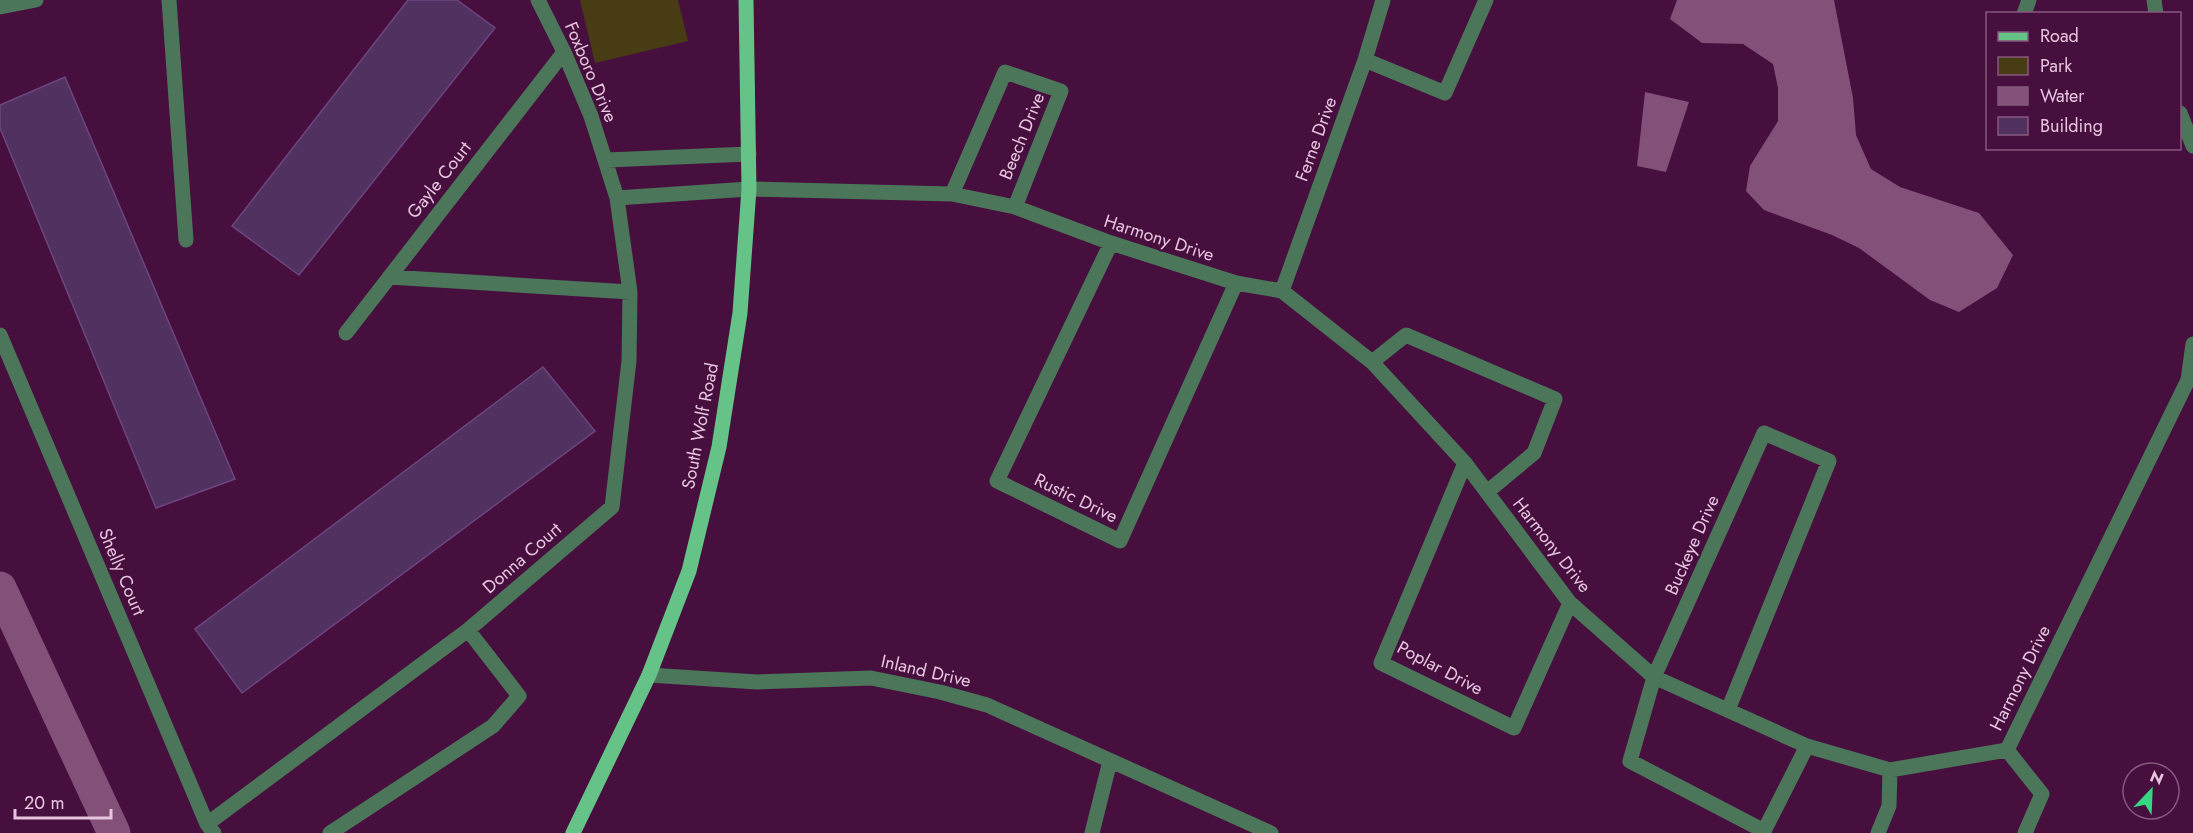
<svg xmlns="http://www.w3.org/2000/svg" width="2193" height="833" viewBox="0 0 2193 833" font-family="Jost,sans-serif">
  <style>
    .green { fill: #473c13 }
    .water { fill: #825078 }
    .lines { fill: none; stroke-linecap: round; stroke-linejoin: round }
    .canal { stroke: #825078; stroke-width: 33 }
    .building { fill: #513160; stroke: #6d4580; stroke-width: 1.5 }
    .minor { stroke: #4b765a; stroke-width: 15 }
    .major { stroke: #65c388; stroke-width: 15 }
    .labels { text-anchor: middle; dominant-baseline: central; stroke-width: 4.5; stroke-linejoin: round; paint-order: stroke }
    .street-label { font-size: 18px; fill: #e7c5df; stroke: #460f3e }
  </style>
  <rect width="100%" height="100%" fill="#460f3e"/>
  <path class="green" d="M 580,0 L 678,0 L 688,41 L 595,63 Z"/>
  <path class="water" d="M 1677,0 L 1834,0 L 1853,98 L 1856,135 L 1871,169 L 1900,187 L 1979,213 L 2013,255 L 1997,288 L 1959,312 L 1930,300 L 1859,248 L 1832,235 L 1764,210 L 1746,191 L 1750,166 L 1778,121 L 1778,88 L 1773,64 L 1743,44 L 1702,43 L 1670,19 Z
    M 1645,92 L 1689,102 L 1666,172 L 1637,166 Z"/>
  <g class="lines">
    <path class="canal" d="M 0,588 L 114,833"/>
  </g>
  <path class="building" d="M 408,0 L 457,0 L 495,28 L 299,275 L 232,226 Z
    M 65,77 L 235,479 L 156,508 L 0,128 L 0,105 Z
    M 543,367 L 595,431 L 242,693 L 195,629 Z"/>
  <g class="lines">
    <path class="minor" d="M 169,0 L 186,240
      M 2154,0 L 2156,14
      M 0,7 L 36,0
      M 2024,14 L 2029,0
      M 1365,60 L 1445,93 L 1486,0
      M 2180,113 L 2193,146
      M 607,160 L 749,154
      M 952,194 L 1005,72 L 1061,91 L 1015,207
      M 617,198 L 749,189 L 952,194 L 1015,207 L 1111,243 L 1236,283 L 1282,291 L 1372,362 L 1465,463 L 1570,603 L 1654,677 L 1807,746 L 1890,770 L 2007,750 L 2188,380 L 2193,344
      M 1111,243 L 997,481 L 1120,541 L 1236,283
      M 389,277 L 630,292
      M 1282,291 L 1365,60 L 1383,0
      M 346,333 L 564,52
      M 0,335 L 207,824 L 214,833
      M 1372,362 L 1406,335 L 1555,399 L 1534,453 L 1487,492
      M 1465,463 L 1381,663 L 1514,728 L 1570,603
      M 649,675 L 757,682 L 871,678 L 940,692 L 987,705 L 1271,833
      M 1728,710 L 1829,461 L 1764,433 L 1654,677 L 1630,761 L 1764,831 L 1807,746
      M 2007,750 L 2042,794 L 2025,833
      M 207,824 L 468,630 L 612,507 L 629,361 L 630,292 L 617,198 L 591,116 L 564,52 L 538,0
      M 330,833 L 493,726 L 519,696 L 468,630
      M 1092,833 L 1110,761
      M 1878,833 L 1889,806 L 1890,770"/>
    <path class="major" d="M 573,833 L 649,675 L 689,571 L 719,447 L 740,313 L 749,189 L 746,0"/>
  </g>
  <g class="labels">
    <g class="street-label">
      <text transform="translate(591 72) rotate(67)">Foxboro Drive</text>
      <text transform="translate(1022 136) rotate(-68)">Beech Drive</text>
      <text transform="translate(1316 139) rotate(-70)">Ferne Drive</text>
      <text transform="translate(439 180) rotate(-52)">Gayle Court</text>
      <text transform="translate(1159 238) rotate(18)">Harmony Drive</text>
      <text transform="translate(700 426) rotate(-79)">South Wolf Road</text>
      <text transform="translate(1076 498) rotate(26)">Rustic Drive</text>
      <text transform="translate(1552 545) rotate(52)">Harmony Drive</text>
      <text transform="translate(1692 545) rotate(-66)">Buckeye Drive</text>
      <text transform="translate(522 558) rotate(-41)">Donna Court</text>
      <text transform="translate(122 572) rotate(67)">Shelly Court</text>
      <text transform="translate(1440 668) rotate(28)">Poplar Drive</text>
      <text transform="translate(926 671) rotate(13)">Inland Drive</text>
      <text transform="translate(2020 678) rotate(-64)">Harmony Drive</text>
    </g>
  </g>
  <rect x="1986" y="12" width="195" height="138" fill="#460f3e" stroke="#86587e" stroke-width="1.5"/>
  <rect x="1998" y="32" width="30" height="9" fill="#65c388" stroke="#86587e" stroke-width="1.5"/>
  <text x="2040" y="42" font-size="18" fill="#e7c5df">Road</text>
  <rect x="1998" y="57" width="30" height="18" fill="#473c13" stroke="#86587e" stroke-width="1.5"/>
  <text x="2040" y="72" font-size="18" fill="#e7c5df">Park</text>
  <rect x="1998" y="87" width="30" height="18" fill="#825078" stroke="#86587e" stroke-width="1.5"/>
  <text x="2040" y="102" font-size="18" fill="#e7c5df">Water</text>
  <rect x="1998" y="117" width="30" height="18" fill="#513160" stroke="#86587e" stroke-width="1.5"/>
  <text x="2040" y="132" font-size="18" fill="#e7c5df">Building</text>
  <g transform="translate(2151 791) rotate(23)"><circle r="28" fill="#460f3e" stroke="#86587e" stroke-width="1.5"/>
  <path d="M0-4.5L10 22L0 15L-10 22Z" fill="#35d881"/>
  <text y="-9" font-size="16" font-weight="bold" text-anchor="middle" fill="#e7c5df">N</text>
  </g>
  <path d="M15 809v9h96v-9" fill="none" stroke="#e7c5df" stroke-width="3"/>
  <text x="24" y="809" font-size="18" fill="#e7c5df" stroke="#460f3e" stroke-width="4.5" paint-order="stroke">20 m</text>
</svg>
